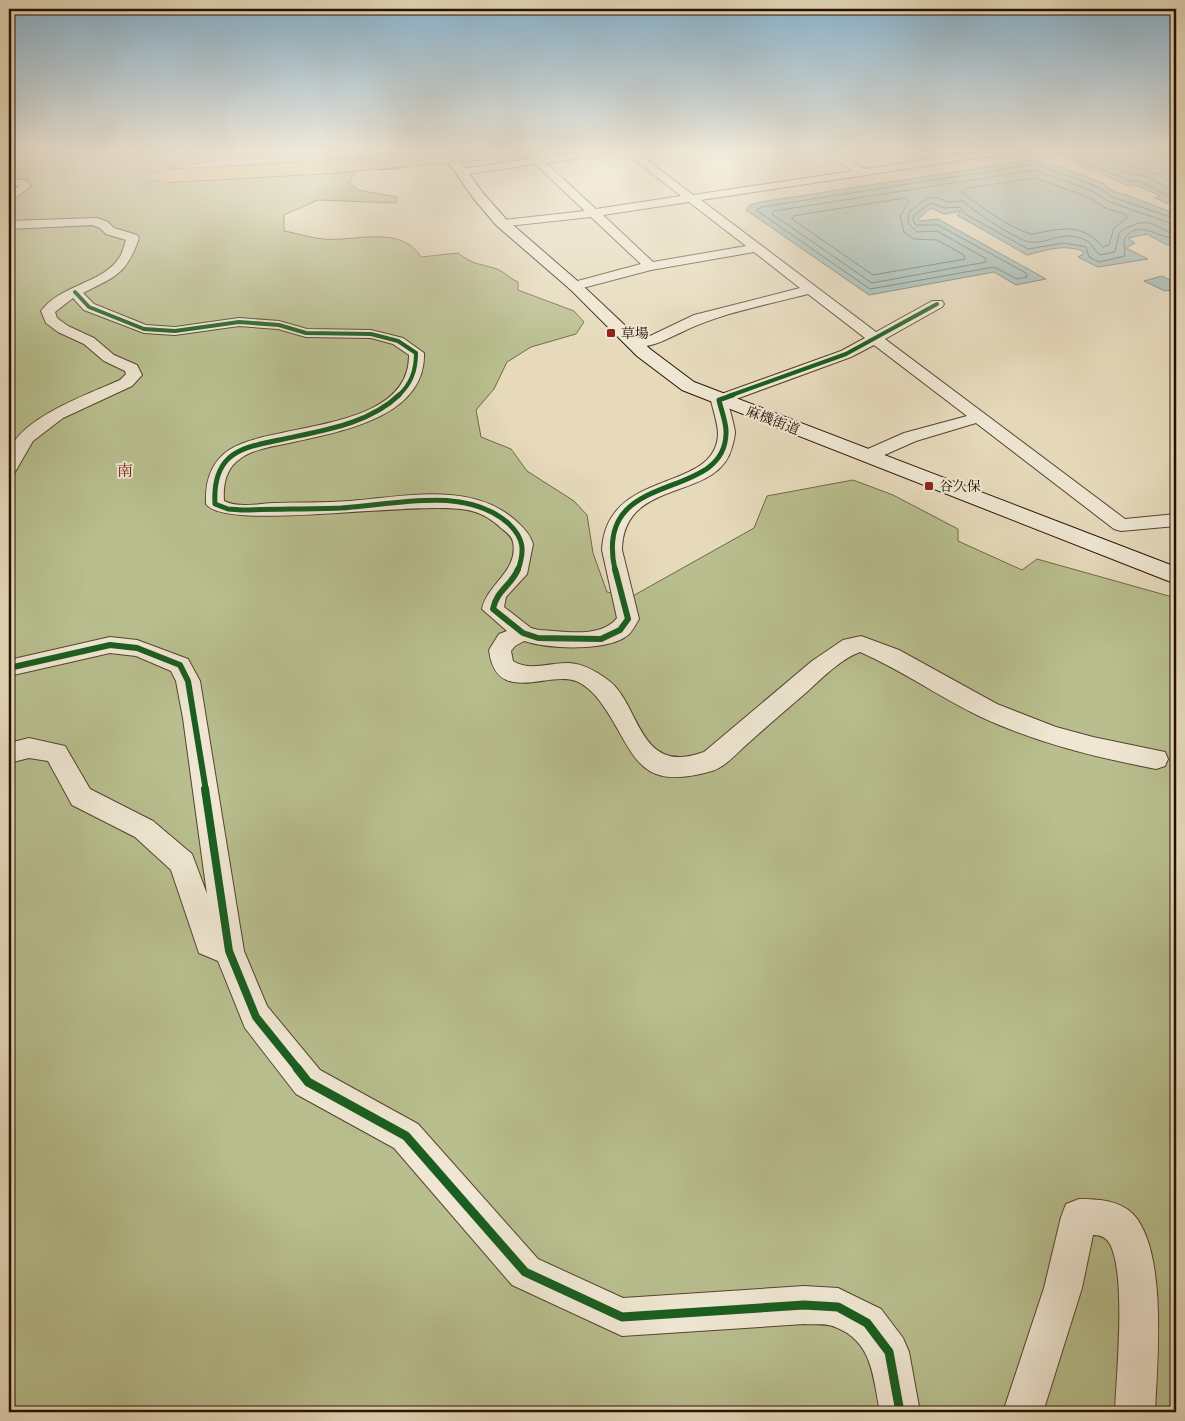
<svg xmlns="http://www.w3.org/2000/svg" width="1185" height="1421" viewBox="0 0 1185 1421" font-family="'Gentium Book Plus','Noto Serif JP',serif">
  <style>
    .green { fill: #b8be8e; stroke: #706747 }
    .water { fill: #98b9b7; stroke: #6b756e }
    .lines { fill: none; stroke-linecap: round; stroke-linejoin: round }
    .shore { stroke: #60645c; stroke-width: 1 }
    .highway-tunnel { stroke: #c9bc9f; stroke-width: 13; stroke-dasharray: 13 6; stroke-linecap: butt }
    .street-casing { stroke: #57422f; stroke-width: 2 }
    .secondary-casing { stroke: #271000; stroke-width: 2 }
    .street { fill: #efe7d3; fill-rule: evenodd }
    .secondary { fill: #efe7d3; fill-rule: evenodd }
    .highway-bridge-casing { stroke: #271000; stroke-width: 14; stroke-linecap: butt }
    .highway-bridge { stroke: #e3bd7e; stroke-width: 13 }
    .cycleway-far4-casing { stroke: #efe7d3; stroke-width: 5.5 }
    .cycleway-far3-casing { stroke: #efe7d3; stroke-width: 8 }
    .cycleway-far2-casing { stroke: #efe7d3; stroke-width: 9 }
    .cycleway-far1-casing { stroke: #efe7d3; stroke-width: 11 }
    .cycleway-casing { stroke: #efe7d3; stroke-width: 12 }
    .cycleway-far4 { stroke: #1b5e20; stroke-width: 4 }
    .cycleway-far3 { stroke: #1b5e20; stroke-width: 5 }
    .cycleway-far2 { stroke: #1b5e20; stroke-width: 6 }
    .cycleway-far1 { stroke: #1b5e20; stroke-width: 8 }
    .cycleway { stroke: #1b5e20; stroke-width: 9 }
    .poi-dot { fill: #8f2418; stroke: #efe7d3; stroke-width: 2 }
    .labels { text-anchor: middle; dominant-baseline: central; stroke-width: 4; stroke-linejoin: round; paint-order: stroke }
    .far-poi-label { font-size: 14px; fill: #271000; stroke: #efe7d3; text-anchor: start }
    .far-street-label { font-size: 14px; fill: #271000; stroke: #efe7d3 }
    .far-quarter-label { font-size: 16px; fill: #7a1f14; stroke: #efe7d3 }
  </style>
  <rect width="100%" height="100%" fill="#e6dabb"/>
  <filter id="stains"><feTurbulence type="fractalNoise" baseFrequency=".004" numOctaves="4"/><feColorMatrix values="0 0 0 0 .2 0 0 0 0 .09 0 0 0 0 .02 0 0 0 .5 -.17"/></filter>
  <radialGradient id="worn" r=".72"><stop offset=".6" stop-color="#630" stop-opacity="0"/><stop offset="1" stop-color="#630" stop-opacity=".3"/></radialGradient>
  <path class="green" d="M 9,149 L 287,149 L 163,169 L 146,180 L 176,181 L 357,168 L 349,182 L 358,190 L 397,197 L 396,203 L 318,200 L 284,215 L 284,231 C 297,233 310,238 323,239 C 354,242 401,224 421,257 L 458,253 C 474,265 477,263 494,268 C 503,270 510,279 518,282 L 518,290 L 574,311 L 584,322 L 576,334 L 531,347 L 507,362 L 494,389 L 476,410 L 481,437 L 511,449 L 527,471 L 574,501 L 587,515 L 593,553 L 607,592 L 631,597 L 754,528 L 767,496 L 853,480 L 893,495 L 958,529 L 958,541 L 1022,570 L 1037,559 L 1176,598 L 1176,1412 L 9,1412 Z"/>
  <path class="water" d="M 1095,149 L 1176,149 L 1176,207 L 1155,198 L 1161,196 L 1135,185 L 1129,186 L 1057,154 L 1064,151 Z
    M 1037,159 L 1103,183 L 1114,192 L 1127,195 L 1176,214 L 1176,245 L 1167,245 L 1147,234 L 1128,238 L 1135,243 L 1126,248 L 1148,259 L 1098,267 L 1078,257 L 1083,254 L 1083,251 C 1063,244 1047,250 1027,255 L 957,215 L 961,211 L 944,214 L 931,208 L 918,219 L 919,221 L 938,219 L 1046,279 L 1016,285 L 994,272 L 869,295 L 746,210 L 750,205 L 761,202 Z
    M 1162,276 L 1176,283 L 1176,289 L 1165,291 L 1144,281 Z"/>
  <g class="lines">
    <path class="shore" d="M 1064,149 L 1066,154 L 1128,180 L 1142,182 L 1176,201
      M 1072,149 L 1129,174 C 1147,174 1162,183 1176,195
      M 1091,149 L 1121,163 L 1161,175 L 1176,186
      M 1036,178 L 1090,198 L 1107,209 L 1126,214 L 1127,218 L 1114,228 L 1109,245 L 1103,247 C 1083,226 1070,227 1043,232 C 1039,233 1032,235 1028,233 C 1009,227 977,205 962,192 L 964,189 Z
      M 907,198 L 909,201 L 900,216 L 904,232 L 914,239 L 937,240 L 964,255 L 965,259 L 873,275 L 792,219 L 794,216 Z
      M 1176,219 L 1112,197 L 1098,187 L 1036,164 L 762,207 L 756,210 L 870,289 L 994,267 L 1017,279 L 1027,277 L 1026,273 L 938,225 L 916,225 L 913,220 L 914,215 L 931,203 L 945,208 L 960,207 L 965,214 L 1028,249 L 1064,243 L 1086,247 L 1089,257 L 1099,262 L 1125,256 L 1124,240 C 1136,217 1160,239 1176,239
      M 1176,225 L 1110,202 L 1094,192 L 1036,170 L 774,211 L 772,214 L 872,283 L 986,262 L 985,258 L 937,231 L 917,232 L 908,223 L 909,212 L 927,198 L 939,198 L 947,202 L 963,201 C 971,210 1018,240 1029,242 C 1048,245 1063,228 1087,241 C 1093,244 1094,251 1100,255 L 1115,252 L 1119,233 C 1126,227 1140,221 1149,223 C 1159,225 1165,233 1176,233"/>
    <path class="highway-tunnel" d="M 9,178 L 167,174"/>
    <defs>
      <path id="street" d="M 520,149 L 531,149 L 540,157 L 593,149 L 620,149 L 615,152 L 546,163 L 596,209 L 681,196 L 621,149 L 633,149 L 693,195 L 853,171 L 816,149 L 829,149 L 866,169 L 996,149 L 1022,149 L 1017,152 L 701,200 L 876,332 L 932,301 L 942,301 L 944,304 L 942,307 L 885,339 L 1125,519 L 1176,514 L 1176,526 L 1121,531 L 1114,529 L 976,423 L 916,441 L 873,460 L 861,460 L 858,456 L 861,452 L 904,433 L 967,416 L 874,345 L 851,357 L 728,402 C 730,412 734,423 735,432 C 735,437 733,443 732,447 C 718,503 623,476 622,550 L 639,619 C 636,624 632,632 628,635 C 608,652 548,649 524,641 L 515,646 L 511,651 L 513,661 C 530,672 550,662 569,663 C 584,664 596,671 608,680 C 636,700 638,759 681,757 C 689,757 697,754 704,752 L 812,661 L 843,640 L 861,636 L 899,650 L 997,704 L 1056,727 L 1093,737 L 1165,752 L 1168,759 L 1165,766 L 1156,769 C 1095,757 1037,743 981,717 C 939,697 902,670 860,652 C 841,659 823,677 808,691 C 787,709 766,727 745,746 C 735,755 725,767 712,771 C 632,794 636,749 599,700 C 594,693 584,684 576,681 C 547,671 496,706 489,650 L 499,634 L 507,631 L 482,609 C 487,584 519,571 513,542 C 512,536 506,532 501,528 C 493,520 483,514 472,511 C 426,498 226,533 206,504 C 205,483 210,463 229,450 C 272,422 410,433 409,355 L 393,344 L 371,338 L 306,337 L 278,329 L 239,326 L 175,335 L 144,333 L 84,310 L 73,298 L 55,312 L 57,318 L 68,326 L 94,338 L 114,355 L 137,365 L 142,375 L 132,386 L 63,418 L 33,441 L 15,472 L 9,473 C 9,467 7,459 9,454 C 16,419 91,393 120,380 L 126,374 L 125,371 L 104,361 L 84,344 L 58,332 L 46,323 L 41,311 C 60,285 103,283 119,258 C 123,253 124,245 126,240 L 106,234 L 100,228 L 92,225 L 9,229 L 9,221 L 97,218 L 108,222 L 114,228 L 137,235 L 139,238 C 126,275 116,276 83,293 L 94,304 L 146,325 L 175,327 L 239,318 L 279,321 L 307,329 L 371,330 L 403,338 L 424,353 C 426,418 338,432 289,443 C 271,447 250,449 236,462 C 225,472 223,487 224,501 C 238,508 258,504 273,503 C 299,502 324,503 350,501 C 403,497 471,481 515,520 C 523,527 530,534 533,544 L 527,574 L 506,597 L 504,607 L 531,628 L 539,630 C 563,631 601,639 617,618 L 602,550 C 606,467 716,494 718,434 C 718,424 713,410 711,400 L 713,397 L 841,351 L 865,338 L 808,294 C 766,305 721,313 682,332 C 667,339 648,350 631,346 L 629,343 L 631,340 L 650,336 L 694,315 L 800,288 L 754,252 L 651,270 L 575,290 L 570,289 L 568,286 L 570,283 L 641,264 L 591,217 L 499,227 L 497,224 L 503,220 L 585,211 L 535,164 L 462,175 L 457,172 L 462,169 L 529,159 ZM 689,202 L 746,246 L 653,262 L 603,215 Z
        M 9,178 L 27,181 L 31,186 L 9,202 L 9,194 L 19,186 L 9,184 Z
        M 110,637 L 137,640 L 188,659 L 200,681 L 244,951 L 267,1006 L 320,1070 L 418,1124 L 538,1259 L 623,1298 L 804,1286 L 838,1288 L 881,1309 L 903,1338 L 909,1352 L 920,1412 L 880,1412 C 873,1378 873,1341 835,1327 C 827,1323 813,1325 804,1324 L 622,1336 L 512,1285 L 394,1148 L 296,1094 L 245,1028 L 218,961 L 199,953 L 171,870 L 135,837 L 72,805 L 48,761 L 29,758 L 9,763 L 9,743 L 29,738 L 65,746 L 90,789 L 153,821 L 192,854 L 207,894 L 183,718 L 176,681 L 171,671 L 136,656 L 110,653 L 9,676 L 9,660 Z
        M 1079,1199 C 1097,1199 1119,1200 1133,1214 C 1168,1251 1157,1364 1155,1412 L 1115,1412 C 1116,1379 1128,1263 1107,1240 C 1103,1236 1099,1235 1093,1235 L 1082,1288 L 1043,1412 L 1003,1412 L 1044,1288 L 1061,1217 L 1066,1204 Z"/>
      <path id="secondary" d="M 333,149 C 326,155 307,156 301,150 Z
        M 359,149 L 371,149 L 369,158 C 380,163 396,157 404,164 L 402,167 C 389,170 367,171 357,160 Z
        M 439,149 L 451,149 L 483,193 L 506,219 L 581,284 L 650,349 L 694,382 L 1176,567 L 1176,584 L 682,390 L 637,356 L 571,290 L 496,225 L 474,199 Z"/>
    </defs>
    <use href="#street" class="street-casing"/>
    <use href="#secondary" class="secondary-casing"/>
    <use href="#street" class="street"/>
    <use href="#secondary" class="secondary"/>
    <defs>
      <path id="highway-bridge" d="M 166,176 L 326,167 L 534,149"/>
    </defs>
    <use href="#highway-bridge" class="highway-bridge-casing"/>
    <use href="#highway-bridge" class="highway-bridge"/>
    <defs>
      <path id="cycleway-far4" d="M 75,292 L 89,307 L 144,329 L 175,331 L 239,322 L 279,325 L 306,333 L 371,334 L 398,341 L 416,353 C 416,371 411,384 398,396
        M 729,396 L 846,354 L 937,304"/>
      <path id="cycleway-far3" d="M 399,395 C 368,425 319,431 279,440 C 262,444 243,446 229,458 C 216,470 214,487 215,504 L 228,509 L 242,510 C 275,509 309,509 341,508 C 394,505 464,485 508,523 C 524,538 525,550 518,570
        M 615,570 C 592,466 724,504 726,434 C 727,424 721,410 719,400 L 733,395"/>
      <path id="cycleway-far2" d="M 518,569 C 512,585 496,591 493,609 L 523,633 L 538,638 L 601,639 L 620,630 L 628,619 L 615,569
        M 9,668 L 110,645 L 137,648 L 180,665 L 188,681 L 206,791"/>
      <path id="cycleway-far1" d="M 205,789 L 229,951 L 256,1017 L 298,1069"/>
      <path id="cycleway" d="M 297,1068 L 308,1082 L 406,1136 L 525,1272 L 622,1317 L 804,1305 L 838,1307 L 867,1323 L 889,1352 L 900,1412"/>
    </defs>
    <use href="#cycleway-far4" class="cycleway-far4-casing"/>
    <use href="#cycleway-far3" class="cycleway-far3-casing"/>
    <use href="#cycleway-far2" class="cycleway-far2-casing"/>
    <use href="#cycleway-far1" class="cycleway-far1-casing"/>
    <use href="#cycleway" class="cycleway-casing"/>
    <use href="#cycleway-far4" class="cycleway-far4"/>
    <use href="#cycleway-far3" class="cycleway-far3"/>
    <use href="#cycleway-far2" class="cycleway-far2"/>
    <use href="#cycleway-far1" class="cycleway-far1"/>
    <use href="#cycleway" class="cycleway"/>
  </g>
  <linearGradient id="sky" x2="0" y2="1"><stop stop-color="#88b6d4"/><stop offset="0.43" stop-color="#f4eee0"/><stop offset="1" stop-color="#f4eee0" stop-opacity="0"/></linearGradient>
  <rect width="1185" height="348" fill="url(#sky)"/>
  <g class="poi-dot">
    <rect x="606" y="328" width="10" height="10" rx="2.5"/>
    <rect x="924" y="481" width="10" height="10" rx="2.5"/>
  </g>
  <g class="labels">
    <g class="far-poi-label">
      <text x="621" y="333">草場</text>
      <text x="939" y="486">谷久保</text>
    </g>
    <g class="far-street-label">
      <text transform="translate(773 420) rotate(21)">麻機街道</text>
    </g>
    <g class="far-quarter-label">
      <text x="125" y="470">南</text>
    </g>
  </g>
  <rect width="1185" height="1421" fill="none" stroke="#e6dabb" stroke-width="30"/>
  <rect x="10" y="10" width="1165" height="1401" fill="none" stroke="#271000" stroke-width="2.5"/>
  <rect x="15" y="15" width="1155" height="1391" fill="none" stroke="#271000"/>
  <rect width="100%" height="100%" filter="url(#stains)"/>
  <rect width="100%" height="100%" fill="url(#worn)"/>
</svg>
